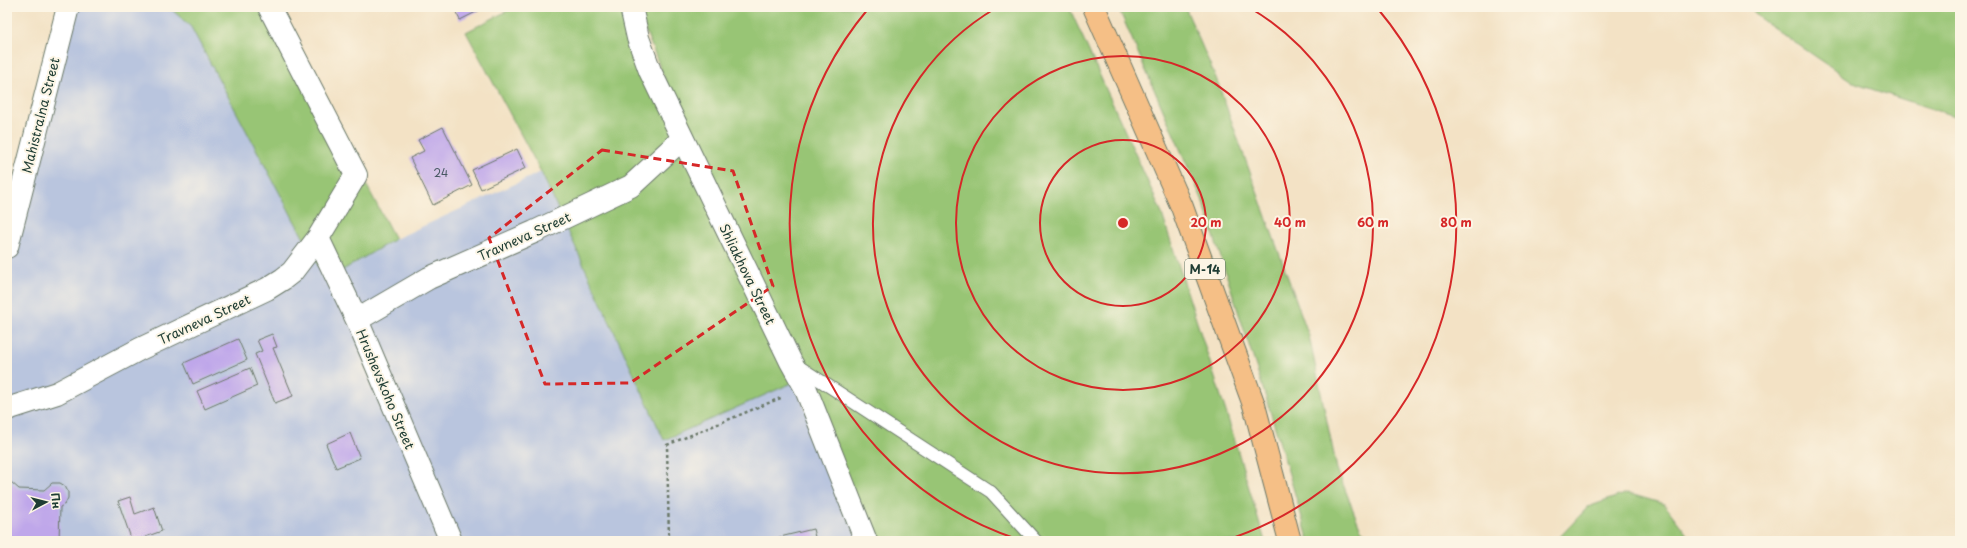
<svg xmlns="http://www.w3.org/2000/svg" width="1967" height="548" viewBox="0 0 1967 548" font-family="'Playpen Sans',sans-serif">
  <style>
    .industrial { fill: #b9c5de }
    .green { fill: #98c574; stroke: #5c8154 }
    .building { fill: #bfa7ea }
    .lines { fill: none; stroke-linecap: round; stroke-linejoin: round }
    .service-casing { stroke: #697767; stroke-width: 14 }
    .minor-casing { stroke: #697767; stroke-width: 24 }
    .trunk-casing { stroke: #697767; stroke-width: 24 }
    .path { stroke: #697767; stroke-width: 2.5; stroke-dasharray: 3 3; stroke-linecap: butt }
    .service { stroke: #fff; stroke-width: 12 }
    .minor { stroke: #fff; stroke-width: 22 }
    .trunk { stroke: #f5bf86; stroke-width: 22 }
    .marked { fill: none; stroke: #d62828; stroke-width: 3; stroke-dasharray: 8 5; stroke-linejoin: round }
    .ring { fill: none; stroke: #d62828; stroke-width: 2 }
    .labels { text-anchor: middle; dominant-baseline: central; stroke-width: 4; stroke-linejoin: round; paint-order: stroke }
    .number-label { font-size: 11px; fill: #475862 }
    .shield { fill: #fcf5e5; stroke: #617469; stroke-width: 1 }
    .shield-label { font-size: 12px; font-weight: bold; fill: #1f3d34 }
    .street-label { font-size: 13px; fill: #1f3d34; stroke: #fcf5e5 }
    .centre { fill: #d62828; stroke: #fcf5e5; stroke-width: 2 }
    .ring-label { font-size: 12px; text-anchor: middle; font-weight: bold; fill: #d62828; stroke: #fcf5e5; stroke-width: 4; stroke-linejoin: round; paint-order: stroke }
  </style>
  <rect width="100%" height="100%" fill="#fcf5e5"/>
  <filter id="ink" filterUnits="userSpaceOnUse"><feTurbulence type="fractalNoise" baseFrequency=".025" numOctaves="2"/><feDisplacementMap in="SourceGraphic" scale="8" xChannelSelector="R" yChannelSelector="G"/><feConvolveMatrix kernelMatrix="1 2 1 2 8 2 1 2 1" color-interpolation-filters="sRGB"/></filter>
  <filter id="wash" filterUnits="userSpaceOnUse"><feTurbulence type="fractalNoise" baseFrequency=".012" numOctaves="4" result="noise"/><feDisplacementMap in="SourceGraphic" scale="16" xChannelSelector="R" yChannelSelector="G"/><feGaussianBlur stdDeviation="0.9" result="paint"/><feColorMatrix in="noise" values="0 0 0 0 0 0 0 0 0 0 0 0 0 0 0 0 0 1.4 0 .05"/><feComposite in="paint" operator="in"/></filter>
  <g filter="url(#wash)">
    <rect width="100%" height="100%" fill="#f3e2c5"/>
    <path class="industrial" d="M 76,7 L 169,7 L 191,26 L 326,280 L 395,239 L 541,172 L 664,440 L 794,382 L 862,541 L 7,541 L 7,268 Z"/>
    <path class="green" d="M 169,7 L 264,7 L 359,189 L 366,184 L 395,239 L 326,280 L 191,27 Z
      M 515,7 L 626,7 L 794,382 L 664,440 L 541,172 L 466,32 Z
      M 636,7 L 651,7 L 653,11 L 661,7 L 1069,7 L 1161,211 L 1227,415 L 1265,541 L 875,541 L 688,137 Z
      M 1118,7 L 1185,7 L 1216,78 L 1309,336 L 1337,469 L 1361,530 L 1373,541 L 1309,541 L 1268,404 L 1202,199 Z
      M 1749,7 L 1960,7 L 1960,118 L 1856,84 L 1762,20 Z
      M 1627,493 L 1664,504 L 1686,533 L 1688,541 L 1556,541 L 1588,507 Z"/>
    <g id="blocks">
      <path class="building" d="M 453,7 L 486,7 L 460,20 Z
        M 443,127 L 472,185 L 433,205 L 410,158 L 424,151 L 418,140 Z
        M 517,149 L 526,168 L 481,189 L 472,170 Z
        M 272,334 L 277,347 L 273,348 L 293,396 L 275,403 L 255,354 L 262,351 L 257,340 Z
        M 238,339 L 247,360 L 193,384 L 184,363 Z
        M 250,368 L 257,386 L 205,409 L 197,391 Z
        M 350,433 L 360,458 L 336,468 L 326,444 Z
        M 7,482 L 11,482 L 19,489 L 44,490 L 52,483 L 60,483 L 65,486 L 68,492 L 68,498 L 65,504 L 60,507 L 59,541 L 7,541 Z
        M 130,497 L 135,514 L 154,507 L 162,531 L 145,537 L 146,541 L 132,541 L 118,501 Z
        M 813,529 L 816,541 L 781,541 L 780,537 Z"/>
    </g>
  </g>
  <g filter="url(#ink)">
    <use href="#blocks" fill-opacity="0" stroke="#697767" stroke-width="1"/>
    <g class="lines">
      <defs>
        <path id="service" d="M 798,366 L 991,492 L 1036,541"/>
        <path id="minor" d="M 631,7 L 638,38 L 650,71 L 791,362 L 805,387 L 866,541
          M 318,238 L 357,320 L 451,541
          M 7,247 L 68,7
          M 357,320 L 429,278 L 534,232 L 631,186 L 682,139
          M 7,409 L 57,393 L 140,349 L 267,289 L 283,279 L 292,272 L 318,238 L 356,175 L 269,7"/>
        <path id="trunk" d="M 1094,7 L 1182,207 L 1254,405 L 1290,541"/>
      </defs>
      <use href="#service" class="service-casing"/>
      <use href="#minor" class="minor-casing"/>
      <use href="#trunk" class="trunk-casing"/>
      <path class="path" d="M 669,541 L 667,445 L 783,397"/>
      <use href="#service" class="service"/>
      <use href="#minor" class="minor"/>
      <use href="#trunk" class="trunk"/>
    </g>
  </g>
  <path class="marked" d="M 602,150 L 733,171 L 773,286 L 630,383 L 545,384 L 489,238 Z"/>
  <g class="ring">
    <circle cx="1123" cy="223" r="83"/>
    <circle cx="1123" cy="223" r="167"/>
    <path d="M1250 8A250 250 0 1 1 996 8"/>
    <path d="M1023 541A333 333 0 0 1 868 9M1378 9A333 333 0 0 1 1223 541"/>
  </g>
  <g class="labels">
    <g class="number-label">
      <text x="441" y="172">24</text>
    </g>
    <rect class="shield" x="1185" y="259" width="40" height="20" rx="3"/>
    <g class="shield-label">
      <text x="1205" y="269">М-14</text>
    </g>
    <g class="street-label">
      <text transform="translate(40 115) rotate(-76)">Mahistralna Street</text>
      <text transform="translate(524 236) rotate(-24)">Travneva Street</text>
      <text transform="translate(748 274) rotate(64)">Shliakhova Street</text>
      <text transform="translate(204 319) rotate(-25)">Travneva Street</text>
      <text transform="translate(386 389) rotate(67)">Hrushevskoho Street</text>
    </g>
  </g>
  <circle cx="1123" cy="223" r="6" class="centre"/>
  <g class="ring-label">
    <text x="1206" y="227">20 m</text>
    <text x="1290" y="227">40 m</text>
    <text x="1373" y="227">60 m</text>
    <text x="1456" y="227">80 m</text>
  </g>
  <rect width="1967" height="548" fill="none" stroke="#fcf5e5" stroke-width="24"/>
  <g transform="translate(46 502) rotate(83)" stroke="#fcf5e5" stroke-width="3" paint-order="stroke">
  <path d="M0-3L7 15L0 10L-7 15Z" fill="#1f3d34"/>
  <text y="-6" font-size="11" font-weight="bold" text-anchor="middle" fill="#1f3d34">Пн</text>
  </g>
</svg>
